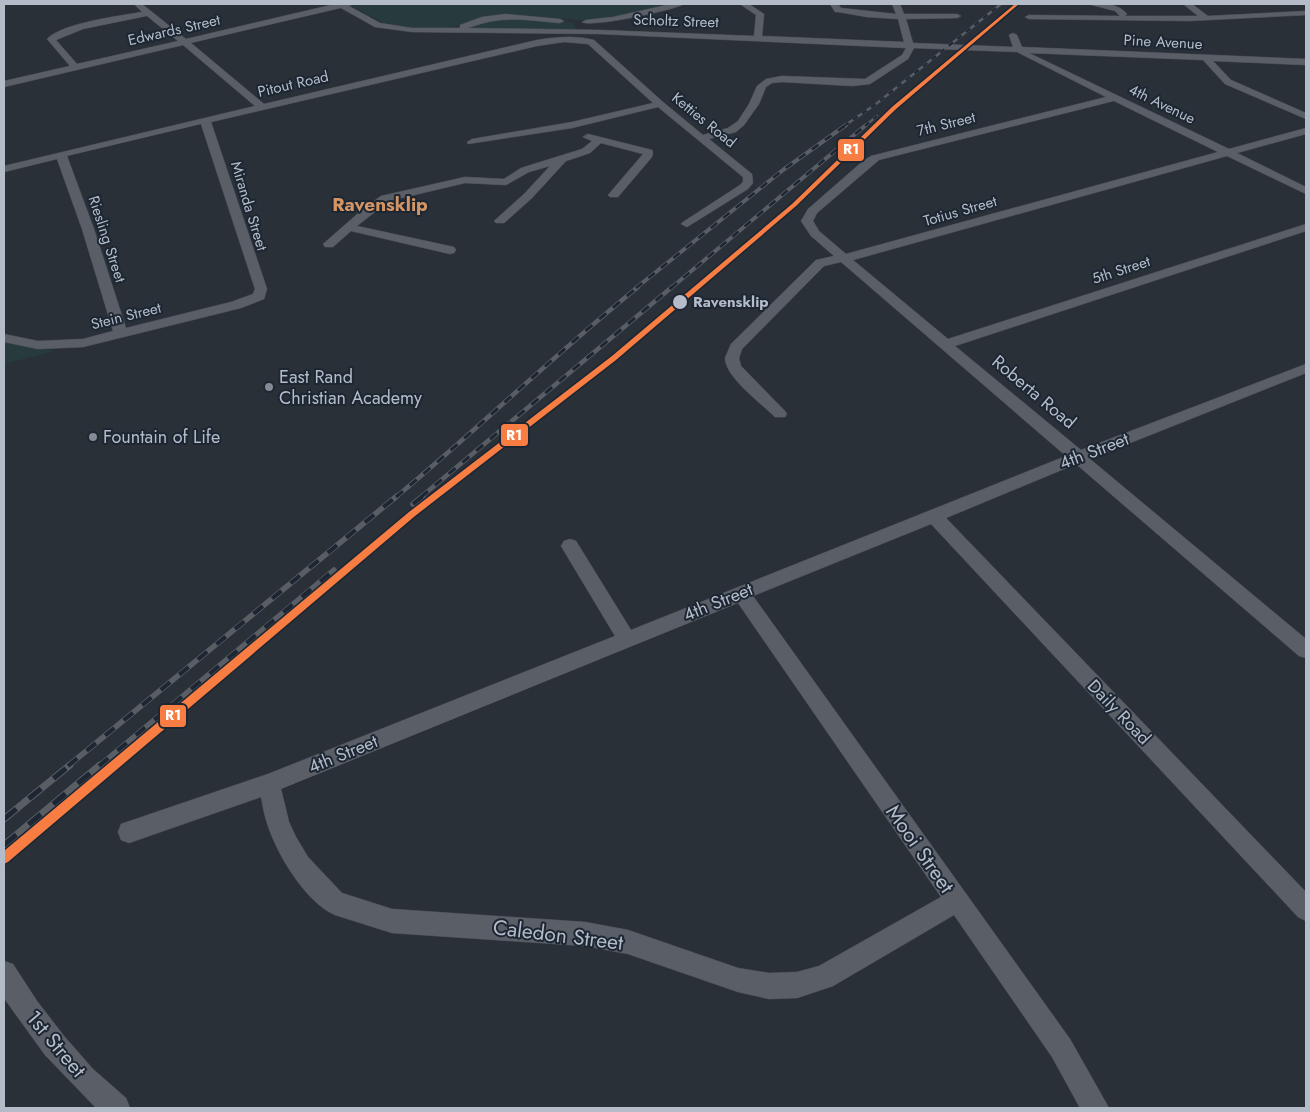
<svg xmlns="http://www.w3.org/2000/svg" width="1310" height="1112" viewBox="0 0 1310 1112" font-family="Jost,sans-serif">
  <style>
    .green { fill: #273a3e }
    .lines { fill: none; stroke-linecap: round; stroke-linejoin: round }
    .street-casing { stroke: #484c53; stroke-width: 1 }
    .street { fill: #5a5e66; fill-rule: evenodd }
    .rail-far4-casing { stroke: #595d64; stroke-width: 2.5 }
    .rail-far3-casing { stroke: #595d64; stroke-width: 4 }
    .rail-far2-casing { stroke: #595d64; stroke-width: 4.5 }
    .rail-far1-casing { stroke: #595d64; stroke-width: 5.5 }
    .rail-casing { stroke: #595d64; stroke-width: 7 }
    .rail-far4 { stroke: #1d2633; stroke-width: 2; stroke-dasharray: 5.5; stroke-linecap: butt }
    .rail-far3 { stroke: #1d2633; stroke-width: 2.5; stroke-dasharray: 8; stroke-linecap: butt }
    .rail-far2 { stroke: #1d2633; stroke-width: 3; stroke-dasharray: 9; stroke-linecap: butt }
    .rail-far1 { stroke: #1d2633; stroke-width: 4; stroke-dasharray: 12; stroke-linecap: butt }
    .rail { stroke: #1d2633; stroke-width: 5; stroke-dasharray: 16; stroke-linecap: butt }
    .rail-1-casing { stroke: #1d2633; stroke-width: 3 }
    .rail-1 { fill: #f77d43; fill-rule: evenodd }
    .stop-dot { fill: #b4bcc9; stroke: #1d2633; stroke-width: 2 }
    .poi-dot { fill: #848b96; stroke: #1d2633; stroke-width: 2 }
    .labels { text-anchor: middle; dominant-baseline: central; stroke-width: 4; stroke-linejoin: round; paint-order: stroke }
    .far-street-label { font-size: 15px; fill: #b4bcc9; stroke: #1d2633 }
    .far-stop-label { font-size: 15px; font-weight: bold; fill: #b4bcc9; stroke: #1d2633; text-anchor: start }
    .poi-label { font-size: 18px; fill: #b4bcc9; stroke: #1d2633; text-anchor: start }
    .street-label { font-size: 18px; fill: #b4bcc9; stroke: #1d2633 }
    .far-district-label { font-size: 19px; font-weight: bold; fill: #d59563; stroke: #1d2633 }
    .near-street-label { font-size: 21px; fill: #b4bcc9; stroke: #1d2633 }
    .line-badge { stroke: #1d2633; stroke-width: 2 }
    .badge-label { font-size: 14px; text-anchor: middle; font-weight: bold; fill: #fff }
  </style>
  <rect width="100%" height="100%" fill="#2a3038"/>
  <path class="green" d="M 362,4 L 676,4 L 610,19 L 583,20 L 497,14 L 487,16 L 450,28 L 413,28 L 384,23 L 352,6 Z
    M 507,17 L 574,23 L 576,29 L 462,29 L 495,18 Z
    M 4,340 L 55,351 L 4,364 Z"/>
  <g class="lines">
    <defs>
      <path id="street" d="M 134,4 L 142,4 L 186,39 L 335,4 L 354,4 L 349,6 L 380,23 L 412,28 L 460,28 L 460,25 L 482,17 L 505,14 L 560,19 L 564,21 L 560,23 C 523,20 503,15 468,28 L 600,30 L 754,36 L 756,15 L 740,4 L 749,4 L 764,14 L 762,36 L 904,42 L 898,19 L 867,17 L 838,12 L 835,12 L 830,4 L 838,4 L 841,8 L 896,14 L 892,4 L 900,4 L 904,14 L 957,14 L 961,16 L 957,18 L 906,19 L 913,43 L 1013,47 L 1009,35 L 1013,33 L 1017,35 L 1022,47 L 1306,59 L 1306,65 L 1213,61 L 1231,80 L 1306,113 L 1306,119 L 1225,84 L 1203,60 L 1029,53 L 1229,149 L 1306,128 L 1306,134 L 1237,153 L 1306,187 L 1306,194 L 1227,156 L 853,260 L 948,339 L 1306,224 L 1306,231 L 955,346 L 1081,450 L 1306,364 L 1306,373 L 1090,459 L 1306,639 L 1306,658 L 1299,656 L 1076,464 L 946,518 L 1306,892 L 1306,921 L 1298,917 L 931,524 L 753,596 L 1070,1039 L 1109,1108 L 1080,1108 L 1052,1057 L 954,915 L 833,986 L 797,998 L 769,999 L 738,992 L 628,954 L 585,946 L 392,933 L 335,915 C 306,903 276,853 267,823 C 264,815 263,806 261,797 L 129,843 L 121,840 L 118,832 L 121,824 L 268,774 L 615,636 L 561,546 L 564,541 L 570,539 L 576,541 L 631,630 L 1066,456 L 841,262 L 824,266 L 742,349 L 739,358 L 741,366 L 785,411 L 787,414 L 785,417 L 775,417 C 762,404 725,377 725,358 L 731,344 L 816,260 L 834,256 L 811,236 L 801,221 L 808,209 L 863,161 L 871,156 L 1106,97 L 1017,52 L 914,48 L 908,59 L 870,84 L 852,86 L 782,82 L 772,83 L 766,87 L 759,104 L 744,125 L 736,132 L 709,139 L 752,174 L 753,183 L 748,189 L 687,227 L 681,224 L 683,222 L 740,185 L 743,182 L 743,177 L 658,107 L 572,128 L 468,144 L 467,142 L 472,139 L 572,122 L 653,103 L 588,44 L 564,42 L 537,46 L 211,122 L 267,289 L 264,299 L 241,308 L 83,347 L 38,349 L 4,342 L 4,334 L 38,341 L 83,339 L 113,331 L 82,229 L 57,159 L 4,172 L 4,166 L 255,106 L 183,45 L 4,87 L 4,81 L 70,66 L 47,39 C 62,23 119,16 142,12 ZM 341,8 L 375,27 L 412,32 L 600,34 L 906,48 L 902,55 L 865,79 L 782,76 L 766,79 L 757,86 L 749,104 L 738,121 L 728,128 L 703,135 L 663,102 L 594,40 C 575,35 556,37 537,40 L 264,104 L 191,43 ZM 147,16 L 178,41 L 77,64 L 56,40 L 83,29 ZM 1114,101 L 1218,152 L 846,254 L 819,231 L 813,221 L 817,213 L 879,160 ZM 201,124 L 255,289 L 253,294 L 231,302 L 126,328 L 94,229 L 67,156 ZM 738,603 L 941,897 L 819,966 L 797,972 L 769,973 L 738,968 L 628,930 L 585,922 L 392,909 L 342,893 L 308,857 L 296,837 L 289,822 L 281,789 Z
        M 671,4 L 684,4 C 675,10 590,28 582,22 L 586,20 L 613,17 Z
        M 1088,4 C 1102,3 1118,3 1127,14 L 1125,16 L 1198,16 L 1183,4 L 1192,4 L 1208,16 L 1306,11 L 1306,15 L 1189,21 L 1029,19 L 1025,17 L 1029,15 L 1120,16 L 1115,11 Z
        M 588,134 L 652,150 L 653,152 L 652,157 L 618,197 L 610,197 L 608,195 L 643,154 L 601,143 L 590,153 L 566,161 L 532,198 L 504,223 L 496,223 L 494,221 L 524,194 L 550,166 L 529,172 L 506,185 L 465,183 L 389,201 L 357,226 L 454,247 L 456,250 L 454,253 L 450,254 L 351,231 L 333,247 L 325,247 L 323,244 L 363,209 L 381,196 L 465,177 L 504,179 L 521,168 L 582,149 L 592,141 L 583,137 Z
        M 4,961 L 13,964 L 37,1001 L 64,1036 L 93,1069 L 126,1098 L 130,1108 L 96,1108 L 45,1055 L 6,1001 L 4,996 Z"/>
    </defs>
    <use href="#street" class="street-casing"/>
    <use href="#street" class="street"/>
    <defs>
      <path id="rail-far4" d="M 844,126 L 876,104 L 1001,4
        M 865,126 L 877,116
        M 875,126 L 894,108 L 1017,4"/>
      <path id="rail-far3" d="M 636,288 L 783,170 L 846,125
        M 671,288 L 866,125
        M 696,288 L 794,205 L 876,125"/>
      <path id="rail-far2" d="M 396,497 C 478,429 555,354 638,287
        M 421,497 L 672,287
        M 434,497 L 614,358 L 697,287"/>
      <path id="rail-far1" d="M 413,504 L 423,496
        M 68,766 L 397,496
        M 99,766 L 334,570
        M 113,766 L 435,496"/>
      <path id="rail" d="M 4,819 L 70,765
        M 4,845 L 100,765
        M 4,858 L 115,765"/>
    </defs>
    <use href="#rail-far4" class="rail-far4-casing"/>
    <use href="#rail-far3" class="rail-far3-casing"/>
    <use href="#rail-far2" class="rail-far2-casing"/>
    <use href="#rail-far1" class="rail-far1-casing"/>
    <use href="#rail" class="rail-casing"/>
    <use href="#rail-far4" class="rail-far4"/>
    <use href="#rail-far3" class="rail-far3"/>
    <use href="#rail-far2" class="rail-far2"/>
    <use href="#rail-far1" class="rail-far1"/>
    <use href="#rail" class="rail"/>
    <defs>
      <path id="rail-1" d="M 1015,4 L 1019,4 L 896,109 L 796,206 L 616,360 L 415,516 L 8,862 L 4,864 L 4,851 L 409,512 L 612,356 L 792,204 L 892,107 Z"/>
    </defs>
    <use href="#rail-1" class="rail-1-casing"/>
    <use href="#rail-1" class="rail-1"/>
  </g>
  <circle class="stop-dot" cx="680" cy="302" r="8"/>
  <g class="poi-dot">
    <circle cx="269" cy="387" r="5"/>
    <circle cx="93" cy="437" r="5"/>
  </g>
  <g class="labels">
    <g class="far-street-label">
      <text transform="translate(676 21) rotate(2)">Scholtz Street</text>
      <text transform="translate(174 30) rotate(-13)">Edwards Street</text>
      <text transform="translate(1163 42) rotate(3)">Pine Avenue</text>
      <text transform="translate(293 84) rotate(-13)">Pitout Road</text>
      <text transform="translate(1162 104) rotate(26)">4th Avenue</text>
      <text transform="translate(704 120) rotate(39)">Ketties Road</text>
      <text transform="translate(946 124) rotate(-14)">7th Street</text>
      <text transform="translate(249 206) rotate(73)">Miranda Street</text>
      <text transform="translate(960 211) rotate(-16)">Totius Street</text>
      <text transform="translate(107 239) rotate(72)">Riesling Street</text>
      <text transform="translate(1121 270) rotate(-18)">5th Street</text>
      <text transform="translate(126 316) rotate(-14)">Stein Street</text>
    </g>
    <g class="far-stop-label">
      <text x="693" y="302">Ravensklip</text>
    </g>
    <g class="poi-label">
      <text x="279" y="377">East Rand<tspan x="279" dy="21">Christian Academy</tspan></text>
      <text x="103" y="437">Fountain of Life</text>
    </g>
    <g class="street-label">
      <text transform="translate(1034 392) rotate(40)">Roberta Road</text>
      <text transform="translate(1094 451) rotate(-21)">4th Street</text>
      <text transform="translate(718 602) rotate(-22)">4th Street</text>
      <text transform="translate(1119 712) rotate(46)">Daily Road</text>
      <text transform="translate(343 754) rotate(-22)">4th Street</text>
    </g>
    <g class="far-district-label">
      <text x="380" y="204">Ravensklip</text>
    </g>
    <g class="near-street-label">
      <text transform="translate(920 849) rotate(55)">Mooi Street</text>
      <text transform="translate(558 935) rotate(7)">Caledon Street</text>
      <text transform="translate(56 1044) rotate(50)">1st Street</text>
    </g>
  </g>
  <g class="line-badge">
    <rect x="837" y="138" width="28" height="24" rx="5" fill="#f77d43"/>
    <rect x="500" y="423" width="29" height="24" rx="5" fill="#f77d43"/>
    <rect x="159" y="704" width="28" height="24" rx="5" fill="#f77d43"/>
  </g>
  <g class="badge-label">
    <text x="851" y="154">R1</text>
    <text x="514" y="440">R1</text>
    <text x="173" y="720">R1</text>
  </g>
  <rect width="1310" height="1112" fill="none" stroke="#b4bcc9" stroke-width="10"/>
</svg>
